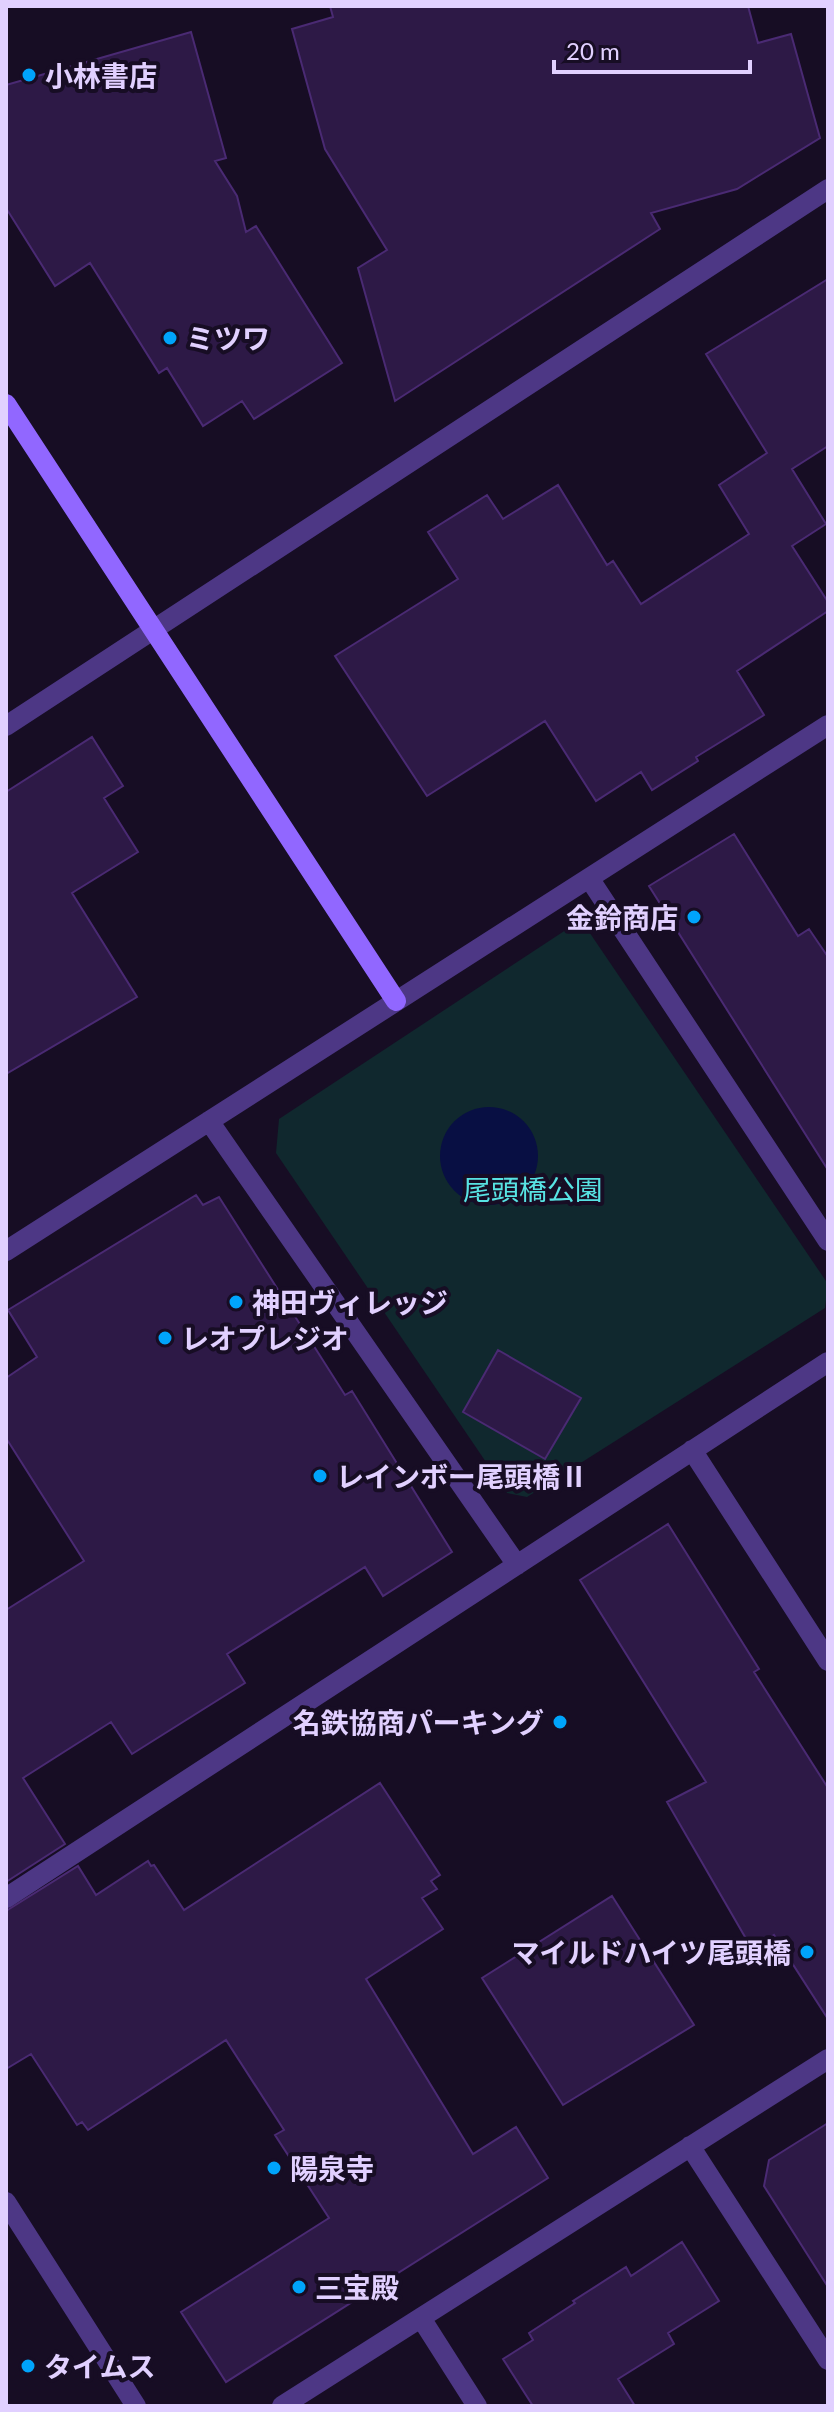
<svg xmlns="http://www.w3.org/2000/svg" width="834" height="2412" viewBox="0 0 834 2412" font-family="Lato,'Noto Sans JP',sans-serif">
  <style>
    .green { fill: #10282e }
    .water { fill: #080f43 }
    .building { fill: #2d1946; stroke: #4a2a73; stroke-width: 2 }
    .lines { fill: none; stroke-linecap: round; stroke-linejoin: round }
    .street { stroke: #4d3785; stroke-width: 20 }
    .secondary { stroke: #9167ff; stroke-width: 20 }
    .poi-dot { fill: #00a4fb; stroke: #170d24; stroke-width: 3 }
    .labels { text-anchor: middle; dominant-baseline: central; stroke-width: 8; stroke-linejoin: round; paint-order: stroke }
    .poi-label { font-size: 28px; font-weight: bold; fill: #e1d0ff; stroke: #170d24; text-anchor: start }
    .park-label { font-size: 28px; fill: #58e3e3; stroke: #170d24 }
  </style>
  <rect width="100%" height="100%" fill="#170d24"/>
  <path class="green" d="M 581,920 L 828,1284 L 825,1308 L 527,1497 L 507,1493 L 276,1153 L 279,1119 Z"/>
  <path class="water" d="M440 1156a49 49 0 1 1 98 0a49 49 0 1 1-98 0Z"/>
  <path class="building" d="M 330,6 L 748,6 L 758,43 L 791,34 L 820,138 L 737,189 L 651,213 L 660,229 L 395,401 L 358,268 L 387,250 L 325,149 L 292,29 L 333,17 Z
    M 191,32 L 226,158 L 215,161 L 237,196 L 246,232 L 256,226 L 342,363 L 254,419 L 242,401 L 203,426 L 167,368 L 159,373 L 90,263 L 55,286 L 6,208 L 6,85 Z
    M 828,279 L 828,446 L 792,469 L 826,524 L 792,546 L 828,602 L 828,611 L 737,671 L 764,715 L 696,757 L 698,761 L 652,790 L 641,772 L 596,801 L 545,721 L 427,796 L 335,656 L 458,579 L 428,532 L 487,495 L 503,519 L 558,485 L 607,565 L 613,561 L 641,604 L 749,534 L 719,485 L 767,453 L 706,354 Z
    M 92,737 L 123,786 L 104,798 L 138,852 L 72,893 L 137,997 L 6,1074 L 6,792 Z
    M 734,834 L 798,936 L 809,929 L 828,957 L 828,1170 L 649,886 Z
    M 196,1195 L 203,1205 L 219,1197 L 345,1395 L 352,1391 L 452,1552 L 383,1596 L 365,1567 L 227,1654 L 245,1683 L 132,1754 L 111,1722 L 23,1778 L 65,1844 L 6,1882 L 6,1610 L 84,1561 L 6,1438 L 6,1378 L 37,1357 L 8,1310 Z
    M 498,1350 L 581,1398 L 545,1459 L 463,1412 Z
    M 668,1524 L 759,1669 L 754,1672 L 828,1788 L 828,2019 L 774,1935 L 752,1949 L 667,1802 L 706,1782 L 580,1580 Z
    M 380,1783 L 440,1875 L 431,1881 L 437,1889 L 422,1898 L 443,1929 L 366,1979 L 473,2154 L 516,2127 L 548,2178 L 226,2382 L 181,2312 L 329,2218 L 275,2135 L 284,2130 L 226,2040 L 88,2130 L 82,2122 L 77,2125 L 31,2054 L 6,2069 L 6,1911 L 78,1866 L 96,1895 L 148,1861 L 151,1866 L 154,1865 L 184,1910 Z
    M 612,1896 L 694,2025 L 563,2105 L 482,1978 Z
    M 828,2123 L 828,2287 L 764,2186 L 769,2160 Z
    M 682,2242 L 719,2301 L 668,2333 L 674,2344 L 618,2379 L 635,2406 L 533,2406 L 503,2359 L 533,2340 L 529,2333 L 575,2303 L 573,2301 L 626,2267 L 631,2276 Z"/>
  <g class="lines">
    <path class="street" d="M 6,726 L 828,189
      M 589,878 L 828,1241
      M 209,1121 L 517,1565
      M 6,1251 L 828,725
      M 692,1450 L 828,1661
      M 6,1898 L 828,1362
      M 690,2146 L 828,2360
      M 6,2202 L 136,2406
      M 421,2318 L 477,2406
      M 282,2406 L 828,2059"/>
    <path class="secondary" d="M 6,404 L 396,1001"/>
  </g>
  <g class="poi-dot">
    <circle cx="29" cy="75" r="8"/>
    <circle cx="170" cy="338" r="8"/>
    <circle cx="694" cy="917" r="8"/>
    <circle cx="236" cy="1302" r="8"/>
    <circle cx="165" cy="1338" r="8"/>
    <circle cx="320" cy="1476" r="8"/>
    <circle cx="560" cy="1722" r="8"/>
    <circle cx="807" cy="1952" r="8"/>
    <circle cx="274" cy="2168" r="8"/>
    <circle cx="299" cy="2287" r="8"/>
    <circle cx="28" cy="2366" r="8"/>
  </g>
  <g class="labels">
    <g class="poi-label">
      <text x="45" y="75">小林書店</text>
      <text x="186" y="338">ミツワ</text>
      <text x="678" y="917" text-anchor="end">金鈴商店</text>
      <text x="252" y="1302">神田ヴィレッジ</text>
      <text x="181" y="1338">レオプレジオ</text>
      <text x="336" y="1476">レインボー尾頭橋Ⅱ</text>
      <text x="544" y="1722" text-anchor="end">名鉄協商パーキング</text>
      <text x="791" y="1952" text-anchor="end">マイルドハイツ尾頭橋</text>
      <text x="290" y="2168">陽泉寺</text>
      <text x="315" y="2287">三宝殿</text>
      <text x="44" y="2366">タイムス</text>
    </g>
    <g class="park-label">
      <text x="533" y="1189">尾頭橋公園</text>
    </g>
  </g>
  <rect width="834" height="2412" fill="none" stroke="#e1d0ff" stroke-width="16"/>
  <path d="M554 60v12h196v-12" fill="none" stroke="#e1d0ff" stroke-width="4"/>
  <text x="566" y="60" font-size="24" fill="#e1d0ff" stroke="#170d24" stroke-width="6" paint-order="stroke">20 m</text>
</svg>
